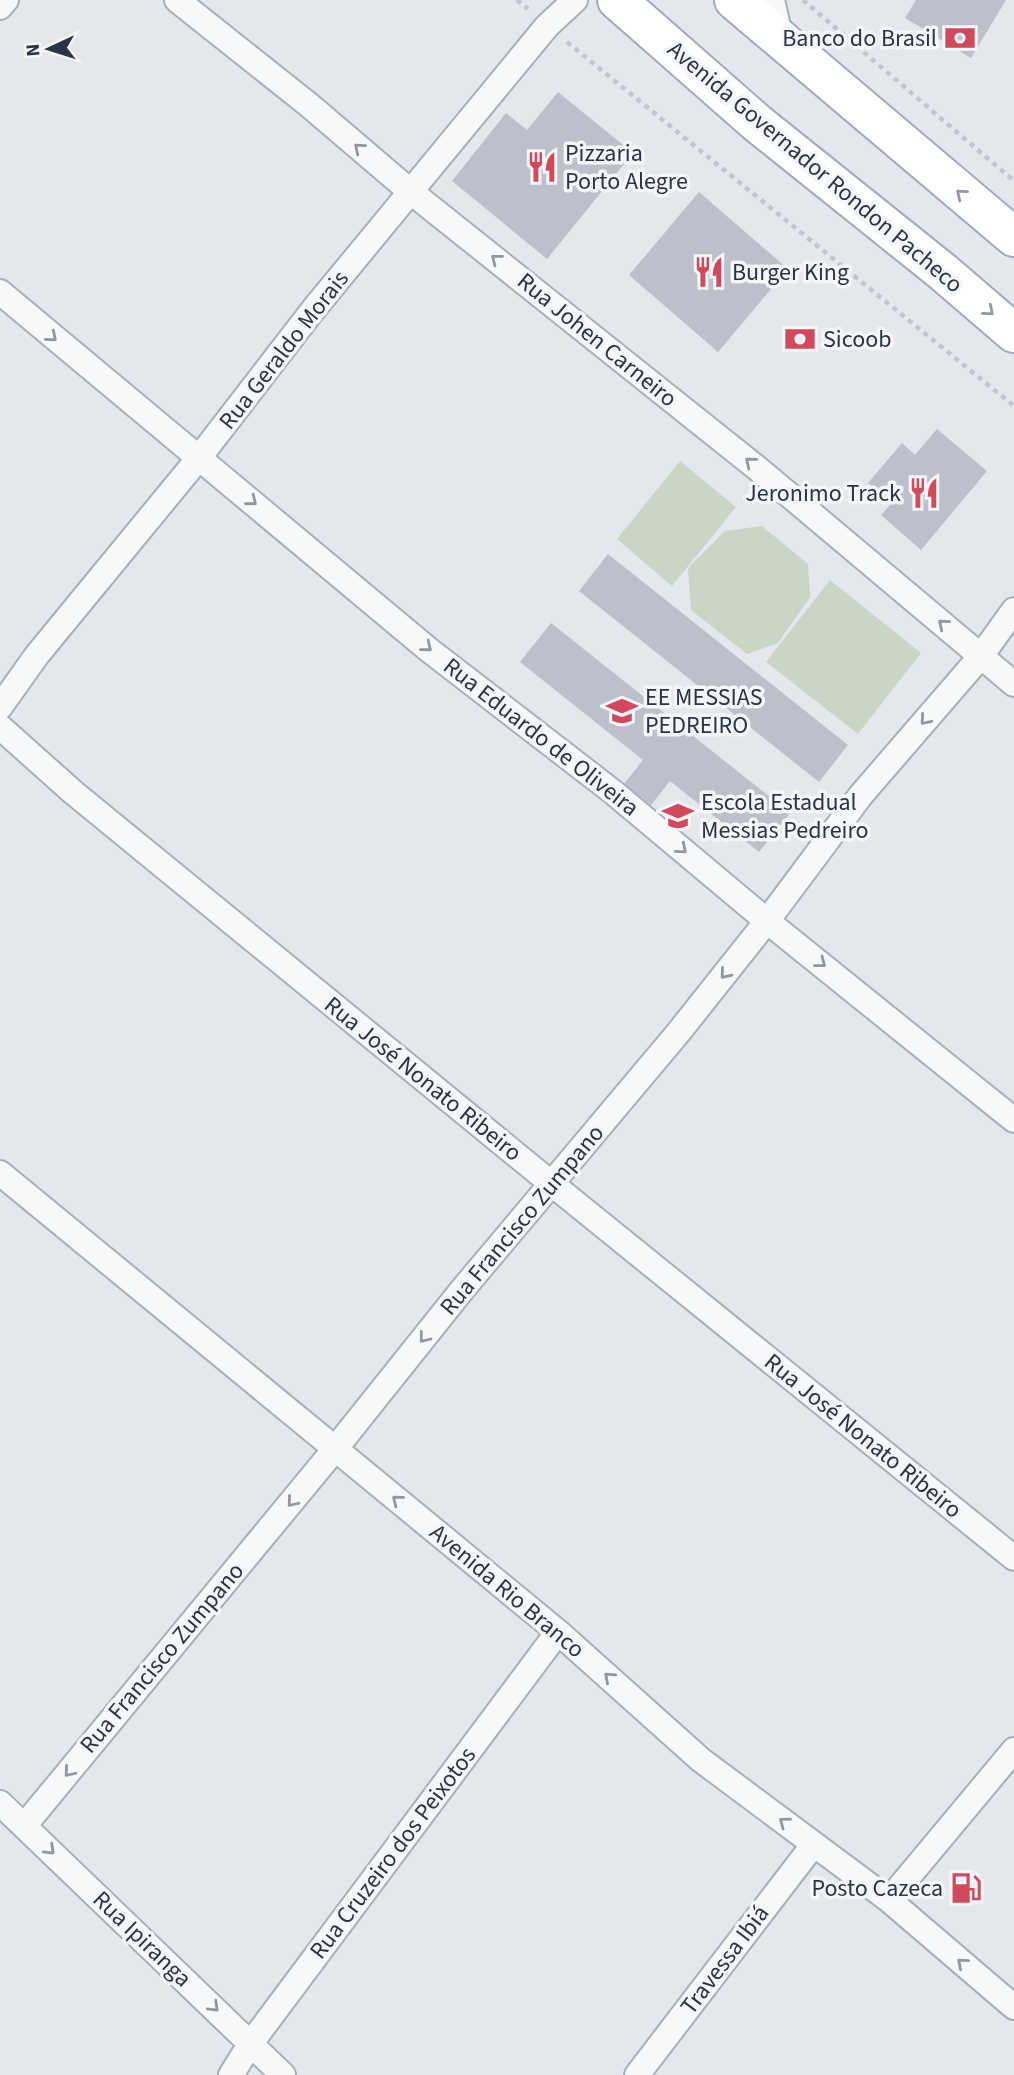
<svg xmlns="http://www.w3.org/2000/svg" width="1014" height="2075" viewBox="0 0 1014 2075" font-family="'Source Sans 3',sans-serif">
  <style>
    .green { fill: #c9d6c5 }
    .building { fill: #bbc0ca }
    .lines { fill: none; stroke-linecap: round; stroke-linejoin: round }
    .minor-casing { stroke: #a9aeb7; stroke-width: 28 }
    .primary-casing { stroke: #a3abb8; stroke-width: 42 }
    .path { stroke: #c2c5cb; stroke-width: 4.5; stroke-dasharray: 5 5; stroke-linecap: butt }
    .minor { stroke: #f7f8fa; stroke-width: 24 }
    .primary { stroke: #fff; stroke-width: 38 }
    .oneway { stroke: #9196a0 }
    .oneway2 { stroke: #959aa2 }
    .labels { text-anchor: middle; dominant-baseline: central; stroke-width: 7; stroke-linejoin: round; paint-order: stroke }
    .poi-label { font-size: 24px; fill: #2b3445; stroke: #f4f6f9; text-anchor: start }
    .street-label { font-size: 24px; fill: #2b3445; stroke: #f4f6f9 }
  </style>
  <rect width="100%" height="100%" fill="#e4e7ec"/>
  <path class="green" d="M 680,461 L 736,507 L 672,586 L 617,539 Z
    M 762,526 L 808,564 L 810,597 L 778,643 L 747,654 L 691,610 L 688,568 L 725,531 Z
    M 830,580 L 921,653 L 858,734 L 766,662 Z"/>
  <path class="building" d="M 916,0 L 1006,0 L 971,58 L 905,18 Z
    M 558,92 L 633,153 L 547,259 L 452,181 L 506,113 L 527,130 Z
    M 699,192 L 788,269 L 718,352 L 629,275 Z
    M 937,429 L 987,471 L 921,550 L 881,515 L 891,504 L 868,483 L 902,443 L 915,455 Z
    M 608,554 L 848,745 L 819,782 L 579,591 Z
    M 551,623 L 790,813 L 759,852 L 670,781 L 651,805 L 624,784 L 643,760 L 520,662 Z"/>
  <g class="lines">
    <defs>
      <path id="minor" d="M 177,0 L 309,105 L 411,192 L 757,468 L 1014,684
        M 772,0 L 781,40
        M 0,7 L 6,0
        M 0,292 L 429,650 L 613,792 L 767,921 L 1014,1120
        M 0,707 L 37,655 L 198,459 L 313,310 L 547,26 L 575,0
        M 0,727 L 74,793 L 552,1184 L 1014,1558
        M 0,1173 L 558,1632 L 701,1760 L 889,1900 L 1014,2007
        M 0,1803 L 283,2075
        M 24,1826 L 335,1449 L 462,1290 L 678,1033 L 767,921 L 861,795 L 981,656 L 1014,610
        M 889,1900 L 1014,1750
        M 231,2075 L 251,2043 L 558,1632
        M 637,2075 L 814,1844"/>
      <path id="primary" d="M 617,0 L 757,123 L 943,272 L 1014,333
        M 734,0 L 1014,237"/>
    </defs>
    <use href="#minor" class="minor-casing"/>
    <use href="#primary" class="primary-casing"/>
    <path class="path" d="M 517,0 L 528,9
      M 803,0 L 1014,181
      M 567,42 L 1014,406"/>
    <use href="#minor" class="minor"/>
    <use href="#primary" class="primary"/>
  </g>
  <defs><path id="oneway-chevron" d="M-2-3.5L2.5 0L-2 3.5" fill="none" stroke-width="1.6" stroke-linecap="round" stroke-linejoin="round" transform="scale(1.75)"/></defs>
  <g class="oneway">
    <use href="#oneway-chevron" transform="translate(359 148) rotate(-140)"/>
    <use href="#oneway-chevron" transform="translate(496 259) rotate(-142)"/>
    <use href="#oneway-chevron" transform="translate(52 337) rotate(41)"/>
    <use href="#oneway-chevron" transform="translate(750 462) rotate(-141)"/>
    <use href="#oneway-chevron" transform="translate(252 501) rotate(39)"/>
    <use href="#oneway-chevron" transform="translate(943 624) rotate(-140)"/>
    <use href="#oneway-chevron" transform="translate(427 647) rotate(39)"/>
    <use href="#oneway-chevron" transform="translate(925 720) rotate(131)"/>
    <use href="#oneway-chevron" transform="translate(682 849) rotate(40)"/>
    <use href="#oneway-chevron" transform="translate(821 963) rotate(38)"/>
    <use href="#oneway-chevron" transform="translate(725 974) rotate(129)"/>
    <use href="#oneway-chevron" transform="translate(424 1338) rotate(128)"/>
    <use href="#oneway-chevron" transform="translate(397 1500) rotate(-141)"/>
    <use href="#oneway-chevron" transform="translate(292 1502) rotate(130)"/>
    <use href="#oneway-chevron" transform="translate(609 1677) rotate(-138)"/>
    <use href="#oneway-chevron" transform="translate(69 1772) rotate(130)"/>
    <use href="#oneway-chevron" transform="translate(784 1822) rotate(-143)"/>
    <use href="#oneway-chevron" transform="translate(50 1850) rotate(44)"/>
    <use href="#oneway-chevron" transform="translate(962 1963) rotate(-139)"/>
    <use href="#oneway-chevron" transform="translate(214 2007) rotate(44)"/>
  </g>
  <g class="oneway2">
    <use href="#oneway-chevron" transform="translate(961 194) rotate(-140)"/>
    <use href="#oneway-chevron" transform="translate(989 311) rotate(40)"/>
  </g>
  <defs>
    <symbol id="bank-bare" viewBox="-9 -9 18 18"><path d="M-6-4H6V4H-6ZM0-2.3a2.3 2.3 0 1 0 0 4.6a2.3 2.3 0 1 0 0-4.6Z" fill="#d1495b" stroke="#f4f6f9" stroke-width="2.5" paint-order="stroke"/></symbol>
    <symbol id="restaurant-bare" viewBox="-9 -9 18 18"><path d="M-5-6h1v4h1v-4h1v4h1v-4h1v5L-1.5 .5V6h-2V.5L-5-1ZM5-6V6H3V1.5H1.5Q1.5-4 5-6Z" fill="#d1495b" stroke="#f4f6f9" stroke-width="2.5" paint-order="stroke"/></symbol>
    <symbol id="school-bare" viewBox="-9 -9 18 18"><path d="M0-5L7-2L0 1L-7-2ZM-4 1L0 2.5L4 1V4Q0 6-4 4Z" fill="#d1495b" stroke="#f4f6f9" stroke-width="2.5" paint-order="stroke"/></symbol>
    <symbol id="fuel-bare" viewBox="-9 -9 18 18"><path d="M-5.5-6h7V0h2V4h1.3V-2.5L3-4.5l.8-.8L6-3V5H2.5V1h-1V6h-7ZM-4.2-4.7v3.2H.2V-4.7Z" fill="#d1495b" stroke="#f4f6f9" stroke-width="2.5" paint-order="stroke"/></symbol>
  </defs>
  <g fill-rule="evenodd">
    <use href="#bank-bare" x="938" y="16" width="44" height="44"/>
    <use href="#restaurant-bare" x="520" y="145" width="44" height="44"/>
    <use href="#restaurant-bare" x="687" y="250" width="44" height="44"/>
    <use href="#bank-bare" x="778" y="317" width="44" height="44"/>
    <use href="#restaurant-bare" x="902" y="471" width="44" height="44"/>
    <use href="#school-bare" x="600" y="689" width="44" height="44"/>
    <use href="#school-bare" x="656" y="794" width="44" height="44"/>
    <use href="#fuel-bare" x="944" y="1866" width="44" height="44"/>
  </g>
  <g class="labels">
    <g class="poi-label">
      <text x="937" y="38" text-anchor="end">Banco do Brasil</text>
      <text x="565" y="153">Pizzaria<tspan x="565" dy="28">Porto Alegre</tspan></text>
      <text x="732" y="272">Burger King</text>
      <text x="823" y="339">Sicoob</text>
      <text x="901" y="493" text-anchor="end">Jeronimo Track</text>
      <text x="645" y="697">EE MESSIAS<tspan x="645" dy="28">PEDREIRO</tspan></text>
      <text x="701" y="802">Escola Estadual<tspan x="701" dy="28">Messias Pedreiro</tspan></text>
      <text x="943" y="1888" text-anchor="end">Posto Cazeca</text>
    </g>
    <g class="street-label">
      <text transform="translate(815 167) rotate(40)">Avenida Governador Rondon Pacheco</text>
      <text transform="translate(597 340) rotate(39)">Rua Johen Carneiro</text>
      <text transform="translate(284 350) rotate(-52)">Rua Geraldo Morais</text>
      <text transform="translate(541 737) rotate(38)">Rua Eduardo de Oliveira</text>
      <text transform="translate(423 1079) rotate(39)">Rua José Nonato Ribeiro</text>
      <text transform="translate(522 1220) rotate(-50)">Rua Francisco Zumpano</text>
      <text transform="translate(863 1436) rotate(39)">Rua José Nonato Ribeiro</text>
      <text transform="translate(507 1591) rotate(40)">Avenida Rio Branco</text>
      <text transform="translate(162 1658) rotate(-50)">Rua Francisco Zumpano</text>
      <text transform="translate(393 1853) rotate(-53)">Rua Cruzeiro dos Peixotos</text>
      <text transform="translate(142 1939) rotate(44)">Rua Ipiranga</text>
      <text transform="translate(725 1960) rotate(-53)">Travessa Ibiá</text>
    </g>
  </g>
  <g transform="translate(49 49) rotate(266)" stroke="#f4f6f9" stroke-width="5" paint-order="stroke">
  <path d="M0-5L12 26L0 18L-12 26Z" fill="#2b3445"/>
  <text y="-10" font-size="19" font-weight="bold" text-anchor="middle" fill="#2b3445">N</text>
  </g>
</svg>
